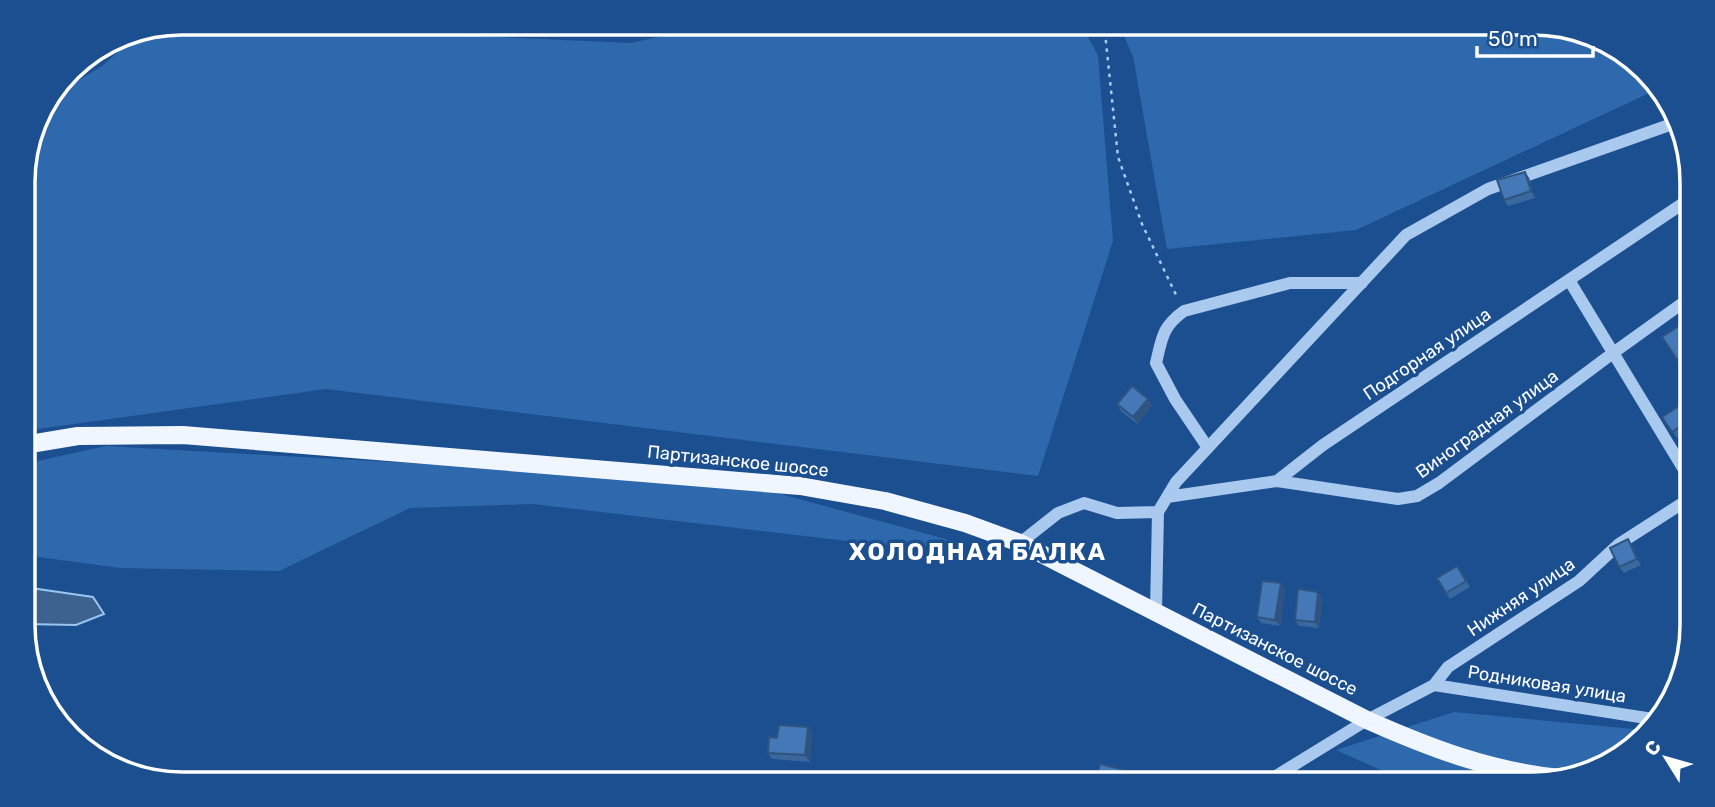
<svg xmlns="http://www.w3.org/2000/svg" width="1715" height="807" viewBox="0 0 1715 807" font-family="Rubik,sans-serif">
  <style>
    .green { fill: #2e69ad }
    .water { fill: #3c6290; stroke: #9cc4f0; stroke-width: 2 }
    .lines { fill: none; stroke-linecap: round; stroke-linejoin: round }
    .path { stroke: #a9c9ee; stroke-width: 2.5; stroke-dasharray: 3.5 5; stroke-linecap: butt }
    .minor { stroke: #a9c9ee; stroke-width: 12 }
    .major { stroke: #f0f6ff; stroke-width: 18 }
    .wall { fill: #3a679d }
    .shaded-wall { fill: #305480 }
    .building { fill: #4478b7; stroke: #305480; stroke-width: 2 }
    .labels { text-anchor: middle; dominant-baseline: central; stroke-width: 7; stroke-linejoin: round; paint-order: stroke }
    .street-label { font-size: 18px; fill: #fff; stroke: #1b4f8f }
    .district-label { font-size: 24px; font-weight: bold; letter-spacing: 2px; fill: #fff; stroke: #1b4f8f }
    .rim { fill: none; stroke: #fff; stroke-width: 3.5 }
  </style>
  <rect width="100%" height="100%" fill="#1b4f8f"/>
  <path class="green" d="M 182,23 L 397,23 L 430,34 L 631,43 L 721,23 L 1081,23 L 1098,56 L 1113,241 L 1038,476 L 326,389 L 24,431 L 23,172 L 39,111 L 50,98 L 102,66 L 143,30 Z
    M 1118,23 L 1533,23 L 1594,35 L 1660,88 L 1356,230 L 1167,249 L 1133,56 Z
    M 106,446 L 495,468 L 777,493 L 953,541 L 916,549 L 533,504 L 410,508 L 279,571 L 120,568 L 24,555 L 24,464 Z
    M 1454,712 L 1644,730 L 1622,757 L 1543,784 L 1412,784 L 1336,750 Z"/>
  <path class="water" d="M 24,587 L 93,597 L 104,614 L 76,625 L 24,624 Z"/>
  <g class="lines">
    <path class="path" d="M 1104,23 L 1118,157 L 1142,224 L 1178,299"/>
    <path class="minor" d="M 1569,280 L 1692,483
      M 1208,448 L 1175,399 L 1156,363 C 1162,338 1162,327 1184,311 L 1290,283 L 1362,283
      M 1277,481 L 1398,499 L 1417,496 L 1439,483 L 1613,353 L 1691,297
      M 1167,497 L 1277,481 L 1323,445 L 1691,198
      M 1020,543 L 1058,513 L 1084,503 L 1117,513 L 1158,512
      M 1156,611 L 1158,512 L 1176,482 L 1406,235 L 1488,189 L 1675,123
      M 1434,685 L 1653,719
      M 526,781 L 613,778 L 676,784
      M 1263,784 L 1367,720 L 1434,685 L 1448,667 L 1579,581 L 1619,544 L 1692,497"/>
    <path class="major" d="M 24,445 L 78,436 L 183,435 L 800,486 L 885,501 L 965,523 L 1020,543 L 1367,720 C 1430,748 1490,771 1560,778"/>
  </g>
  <path class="wall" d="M 1525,172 L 1529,178 L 1535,198 L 1508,206 L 1504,200 Z
    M 1662,337 L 1691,338 L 1691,362 L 1683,368 Z
    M 1148,399 L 1152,406 L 1137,424 L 1121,411 L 1117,404 Z
    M 1692,408 L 1692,428 L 1677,438 L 1662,417 Z
    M 1628,539 L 1632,546 L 1641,565 L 1624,573 L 1619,567 Z
    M 1461,572 L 1470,587 L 1450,599 L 1446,593 Z
    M 1281,583 L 1285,589 L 1280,626 L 1261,623 L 1257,617 Z
    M 1322,598 L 1319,628 L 1299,626 L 1295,620 Z
    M 808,727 L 812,733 L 810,762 L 772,759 L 768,753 L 777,738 Z"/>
  <path class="shaded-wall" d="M 1525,172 L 1529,178 L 1535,198 L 1531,191 Z
    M 1148,399 L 1152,406 L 1137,424 L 1133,417 Z
    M 1628,539 L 1632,546 L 1641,565 L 1637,559 Z
    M 1281,583 L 1285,589 L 1280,626 L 1275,620 Z
    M 1318,592 L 1322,598 L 1319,628 L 1315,622 Z
    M 808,727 L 812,733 L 810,762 L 805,755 Z
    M 1124,770 L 1129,776 L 1127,784 L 1121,784 Z"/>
  <path class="building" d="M 1525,172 L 1531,191 L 1504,200 L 1497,180 Z
    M 1682,324 L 1691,339 L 1691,353 L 1679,362 L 1662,337 Z
    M 1132,386 L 1148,399 L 1133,417 L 1117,404 Z
    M 1687,401 L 1692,408 L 1692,419 L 1672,432 L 1662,417 Z
    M 1628,539 L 1637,559 L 1619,567 L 1610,548 Z
    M 1457,566 L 1466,581 L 1446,593 L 1437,578 Z
    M 1262,581 L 1281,583 L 1275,620 L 1257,617 Z
    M 1298,589 L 1318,592 L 1315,622 L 1295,620 Z
    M 779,725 L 808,727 L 805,755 L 768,753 L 769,737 L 777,738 Z
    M 1100,764 L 1124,770 L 1121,784 L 1095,784 Z"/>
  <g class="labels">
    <g class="street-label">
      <text transform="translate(1427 354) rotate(-34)">Подгорная улица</text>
      <text transform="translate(1487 424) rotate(-36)">Виноградная улица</text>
      <text transform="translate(738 461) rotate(6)">Партизанское шоссе</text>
      <text transform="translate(1521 597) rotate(-34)">Нижняя улица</text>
      <text transform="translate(1275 649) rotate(27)">Партизанское шоссе</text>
      <text transform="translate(1547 684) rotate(9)">Родниковая улица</text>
    </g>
    <g class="district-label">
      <text x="978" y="552">ХОЛОДНАЯ БАЛКА</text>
    </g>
  </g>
  <path d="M0 0H1715V807H0ZM182 35H1533A147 147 0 0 1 1680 182V625A147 147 0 0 1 1533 772H182A147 147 0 0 1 35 625V182A147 147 0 0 1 182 35Z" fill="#1b4f8f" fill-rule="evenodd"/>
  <path class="rim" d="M182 35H1533A147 147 0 0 1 1680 182V625A147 147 0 0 1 1533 772H182A147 147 0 0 1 35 625V182A147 147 0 0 1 182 35Z"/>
  <g transform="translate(1666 758) rotate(307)" stroke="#1b4f8f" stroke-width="5" paint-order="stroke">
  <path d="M0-5L12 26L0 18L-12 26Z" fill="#ffffff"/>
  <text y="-10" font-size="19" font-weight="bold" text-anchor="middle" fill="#ffffff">С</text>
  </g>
  <path d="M1477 46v10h116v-10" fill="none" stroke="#ffffff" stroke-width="3.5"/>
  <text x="1488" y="46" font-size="21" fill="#ffffff" stroke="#1b4f8f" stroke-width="5" paint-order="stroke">50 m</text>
</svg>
